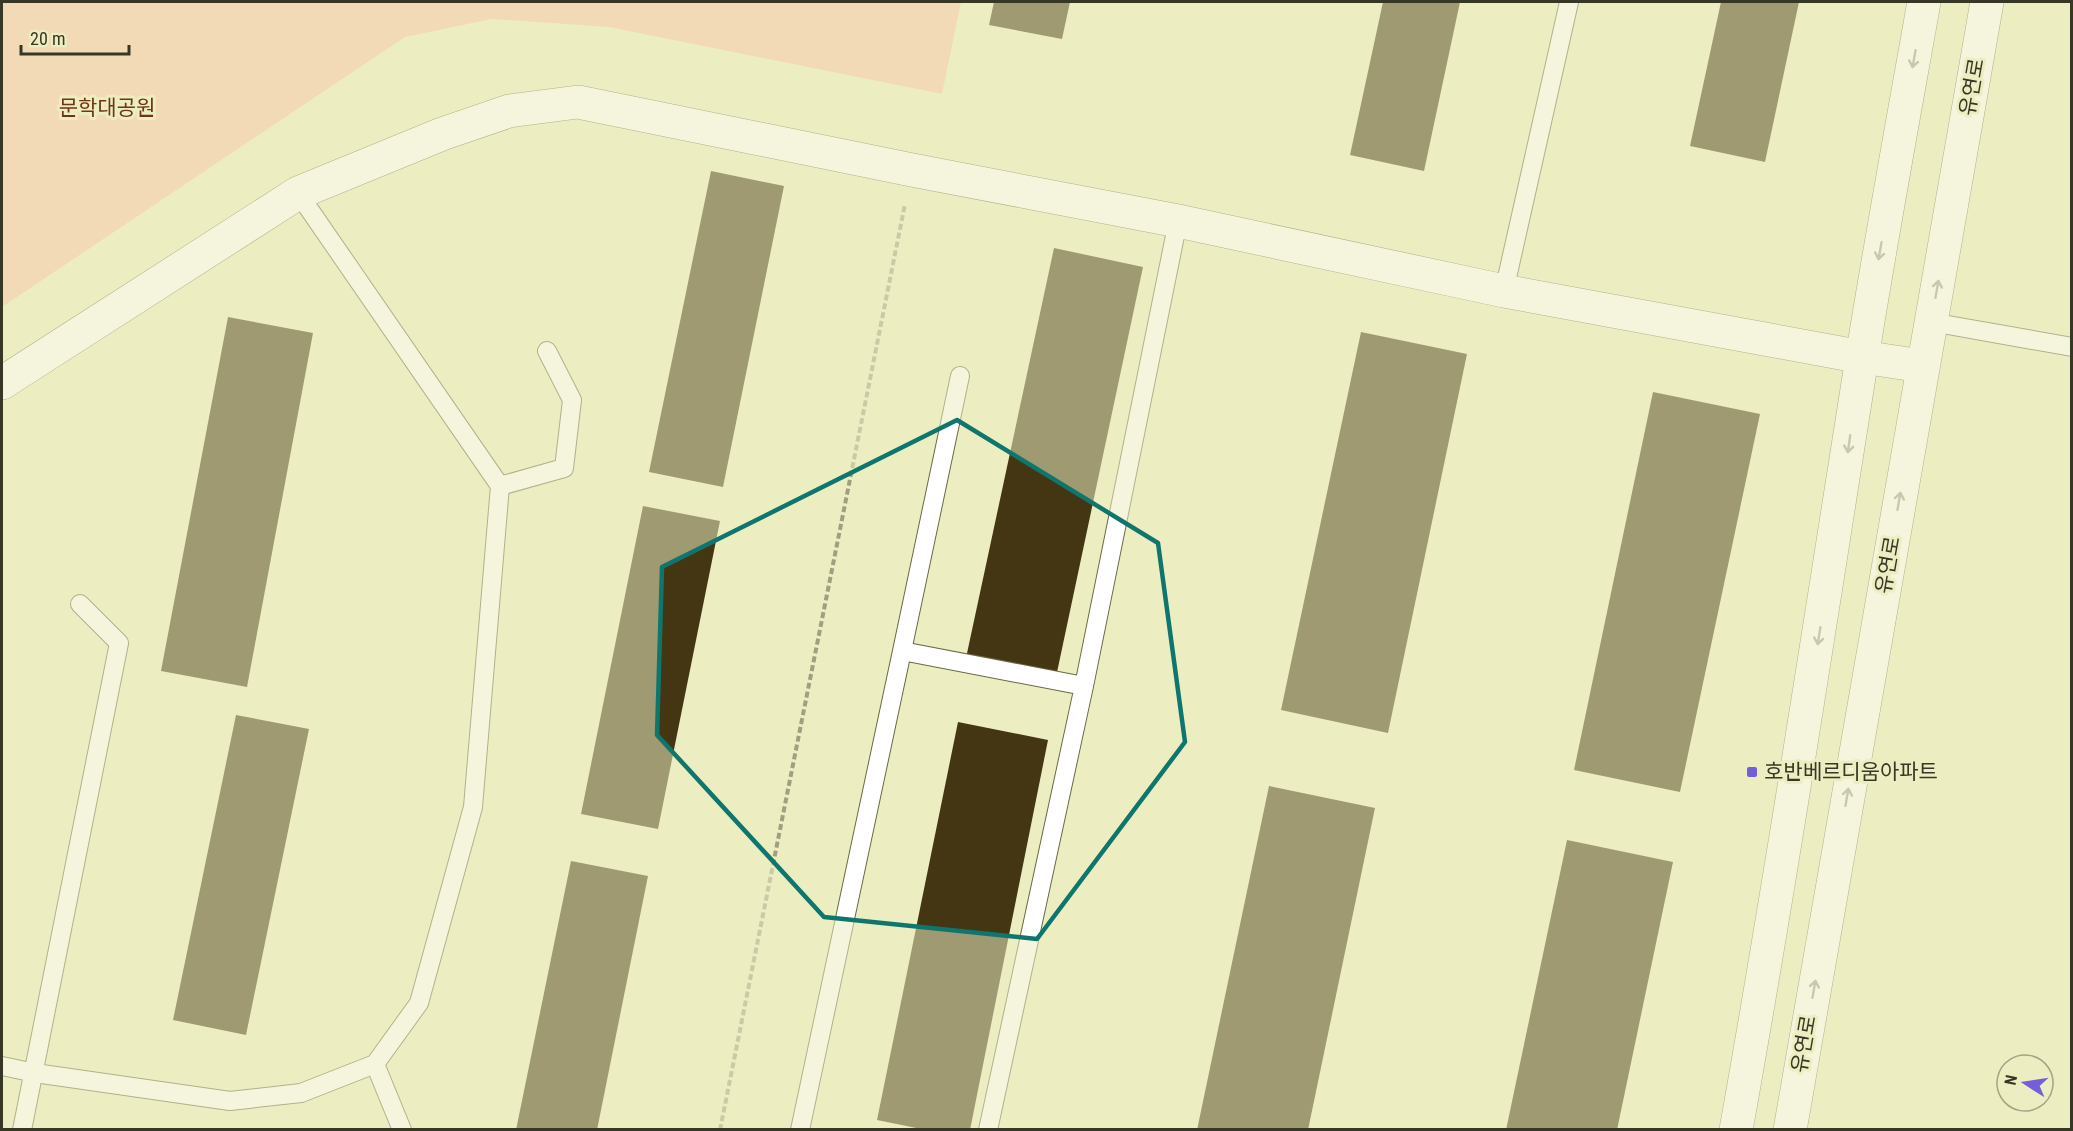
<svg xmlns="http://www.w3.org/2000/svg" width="2073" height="1131" viewBox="0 0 2073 1131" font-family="'Roboto Condensed','Noto Sans KR',sans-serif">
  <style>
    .green { fill: #fac3a9 }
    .building { fill: #443612 }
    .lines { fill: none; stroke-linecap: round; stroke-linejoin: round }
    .service-casing { stroke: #6a6943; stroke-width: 20 }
    .minor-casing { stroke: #6a6943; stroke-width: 34 }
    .tertiary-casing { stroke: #6a6943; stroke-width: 34 }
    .path { stroke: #a0a080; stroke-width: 4; stroke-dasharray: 6 3; stroke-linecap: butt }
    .service { stroke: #fff; stroke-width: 18 }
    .minor { stroke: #fff; stroke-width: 33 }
    .tertiary { stroke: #fff; stroke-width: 33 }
    .oneway { stroke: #9b9b92 }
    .marked { fill: none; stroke: #0f766e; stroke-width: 4.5; stroke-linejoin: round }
    .poi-dot { fill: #735fd9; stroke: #ededc2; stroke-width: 2 }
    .labels { text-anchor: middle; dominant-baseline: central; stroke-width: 6; stroke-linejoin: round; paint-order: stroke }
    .street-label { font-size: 21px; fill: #373726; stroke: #ededc2 }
    .park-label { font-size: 21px; fill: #703514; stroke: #ededc2 }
    .poi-label { font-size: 21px; fill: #373726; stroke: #ededc2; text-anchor: start }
  </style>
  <rect width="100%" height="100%" fill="#ededc2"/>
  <path class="green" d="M 2,2 L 961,2 L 942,94 L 609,27 L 492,19 L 405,37 L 2,307 Z"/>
  <path class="building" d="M 994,2 L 1070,2 L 1062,39 L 989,25 Z
    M 1383,2 L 1460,2 L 1424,171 L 1350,155 Z
    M 1721,2 L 1799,2 L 1765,162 L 1690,146 Z
    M 711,171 L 784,186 L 723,487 L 649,472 Z
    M 1054,248 L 1143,267 L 1056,677 L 966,658 Z
    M 228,317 L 313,333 L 247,687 L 161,671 Z
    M 1361,332 L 1467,354 L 1388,733 L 1281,710 Z
    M 1653,392 L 1760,414 L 1680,792 L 1574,770 Z
    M 643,506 L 720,521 L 658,829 L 581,814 Z
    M 236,715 L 309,729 L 246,1035 L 173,1020 Z
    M 958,722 L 1048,740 L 970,1130 L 926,1130 L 877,1120 Z
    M 1269,786 L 1375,808 L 1308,1130 L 1197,1130 Z
    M 1567,840 L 1673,862 L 1617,1130 L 1506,1130 Z
    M 571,861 L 648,876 L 597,1130 L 516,1130 Z"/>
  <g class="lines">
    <defs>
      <path id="service" d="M 1504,291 L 1569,2
        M 1931,322 L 2072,347
        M 500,486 L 564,468 L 572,400 L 547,351
        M 902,651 L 960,376
        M 375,1064 L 402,1130
        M 2,1066 L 35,1073 L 230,1101 L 301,1093 L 375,1064 L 419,1003 L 473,807 L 500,486 L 298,193
        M 22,1130 L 119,643 L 80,604
        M 800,1130 L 902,651 L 1084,686
        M 988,1130 L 1084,686 L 1178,221"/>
      <path id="minor" d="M 2,383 L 298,193 L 442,134 L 509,111 L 578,102 L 912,170 L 1178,221 L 1504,291 L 1862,357 L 1922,366"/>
      <path id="tertiary" d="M 1736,1130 C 1782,873 1821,616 1862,358 C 1881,239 1903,120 1924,2
        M 1790,1130 L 1987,2"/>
    </defs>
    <use href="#service" class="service-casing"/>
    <use href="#minor" class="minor-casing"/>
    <use href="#tertiary" class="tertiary-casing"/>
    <path class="path" d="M 720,1130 L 905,204"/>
    <use href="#service" class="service"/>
    <use href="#minor" class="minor"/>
    <use href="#tertiary" class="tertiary"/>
  </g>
  <defs><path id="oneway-shaft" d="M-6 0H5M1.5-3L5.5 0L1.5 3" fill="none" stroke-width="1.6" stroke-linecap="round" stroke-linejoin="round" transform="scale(1.5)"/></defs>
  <g class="oneway">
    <use href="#oneway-shaft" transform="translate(1914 59) rotate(100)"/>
    <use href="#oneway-shaft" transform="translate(1880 251) rotate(100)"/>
    <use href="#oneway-shaft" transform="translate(1937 289) rotate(-80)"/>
    <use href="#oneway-shaft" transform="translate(1849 444) rotate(98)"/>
    <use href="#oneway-shaft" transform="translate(1899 501) rotate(-80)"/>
    <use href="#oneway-shaft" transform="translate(1819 636) rotate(99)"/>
    <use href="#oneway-shaft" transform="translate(1847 797) rotate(-80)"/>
    <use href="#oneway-shaft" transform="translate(1814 989) rotate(-80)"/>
  </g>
  <path d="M0 0H2073V1131H0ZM 957,420 L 1158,543 L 1185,742 L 1037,939 L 824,917 L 657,735 L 662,567 Z" fill="#ededc2" fill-opacity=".55" fill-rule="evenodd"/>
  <path class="marked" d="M 957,420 L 1158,543 L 1185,742 L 1037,939 L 824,917 L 657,735 L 662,567 Z"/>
  <rect class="poi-dot" x="1746" y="766" width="12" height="12" rx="3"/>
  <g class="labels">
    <g class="street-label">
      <text transform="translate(1972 87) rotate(-80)">유연로</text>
      <text transform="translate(1888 565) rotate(-80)">유연로</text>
      <text transform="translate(1804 1044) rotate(-80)">유연로</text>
    </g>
    <g class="park-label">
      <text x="107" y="108">문학대공원</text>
    </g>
    <g class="poi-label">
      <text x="1764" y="772">호반베르디움아파트</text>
    </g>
  </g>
  <rect width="2073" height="1131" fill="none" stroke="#373726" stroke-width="6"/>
  <g transform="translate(2025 1083) rotate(282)"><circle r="28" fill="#ededc2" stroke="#a4a484" stroke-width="1.5"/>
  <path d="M0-4.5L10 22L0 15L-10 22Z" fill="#735fd9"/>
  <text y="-9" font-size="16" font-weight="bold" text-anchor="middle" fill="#373726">N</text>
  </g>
  <path d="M21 45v9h108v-9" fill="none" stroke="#373726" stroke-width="3"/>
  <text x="30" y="45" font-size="18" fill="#373726" stroke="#ededc2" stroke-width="4.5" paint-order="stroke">20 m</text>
</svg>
